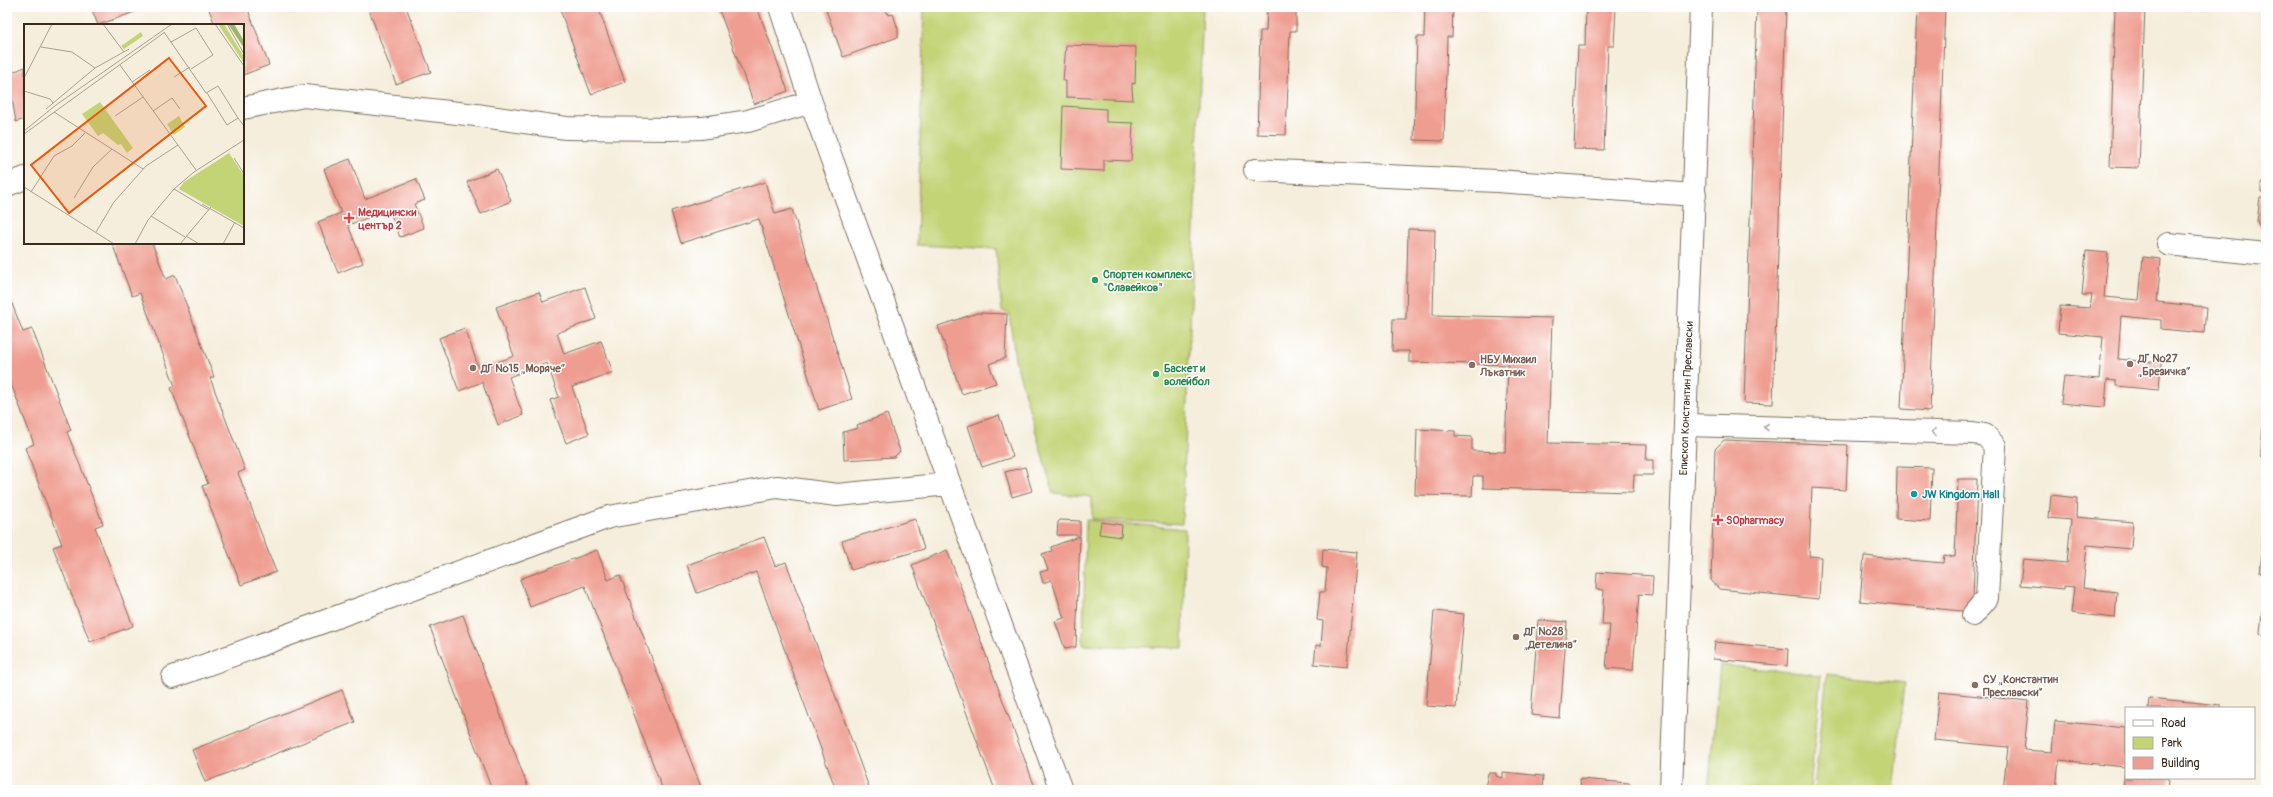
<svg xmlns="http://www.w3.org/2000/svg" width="2273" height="797" viewBox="0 0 2273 797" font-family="Pangolin,sans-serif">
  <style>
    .green { fill: #c3d477; stroke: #7f7f4a }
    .building { fill: #ef9d90 }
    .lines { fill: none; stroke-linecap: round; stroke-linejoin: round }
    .street-casing { stroke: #7c6f60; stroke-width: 24 }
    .secondary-casing { stroke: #7c6f60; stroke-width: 24 }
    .street { stroke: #fff; stroke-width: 22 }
    .secondary { stroke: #fff; stroke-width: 22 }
    .oneway { stroke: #a79f9a }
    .health-dot { fill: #e0444e; stroke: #fff; stroke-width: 1.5 }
    .leisure-dot { fill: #2e9e5b; stroke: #fff; stroke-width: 1.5 }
    .education-dot { fill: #8d6e63; stroke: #fff; stroke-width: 1.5 }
    .culture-dot { fill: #0f9aa8; stroke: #fff; stroke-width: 1.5 }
    .labels { text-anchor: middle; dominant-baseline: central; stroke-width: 3; stroke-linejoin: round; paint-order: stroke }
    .health-label { font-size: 11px; font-weight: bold; fill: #be3a42; stroke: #fff; text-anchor: start }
    .leisure-label { font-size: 11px; font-weight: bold; fill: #27864d; stroke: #fff; text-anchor: start }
    .education-label { font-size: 11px; font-weight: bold; fill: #785e54; stroke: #fff; text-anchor: start }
    .street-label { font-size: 11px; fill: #3b2a1e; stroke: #fff }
    .culture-label { font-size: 11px; font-weight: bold; fill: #0d838f; stroke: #fff; text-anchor: start }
    .inset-road { fill: none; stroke: #aba090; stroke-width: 1 }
    .view { fill: #e8590c; fill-opacity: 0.15; stroke: #e8590c; stroke-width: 2 }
    .inset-edge { fill: none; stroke: #3b2a1e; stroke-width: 2 }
  </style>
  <rect width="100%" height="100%" fill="#fff"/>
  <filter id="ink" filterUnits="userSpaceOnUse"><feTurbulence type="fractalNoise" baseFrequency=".025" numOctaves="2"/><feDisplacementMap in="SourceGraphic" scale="8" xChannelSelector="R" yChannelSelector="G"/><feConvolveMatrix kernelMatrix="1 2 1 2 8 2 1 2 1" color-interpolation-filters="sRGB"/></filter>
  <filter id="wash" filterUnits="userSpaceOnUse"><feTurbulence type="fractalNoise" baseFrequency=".012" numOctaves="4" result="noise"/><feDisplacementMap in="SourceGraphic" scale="16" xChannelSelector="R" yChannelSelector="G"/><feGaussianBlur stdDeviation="0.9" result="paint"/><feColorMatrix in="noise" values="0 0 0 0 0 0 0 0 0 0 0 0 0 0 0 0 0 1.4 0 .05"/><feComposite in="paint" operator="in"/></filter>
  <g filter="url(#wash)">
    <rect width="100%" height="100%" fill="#f5eedc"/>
    <path class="green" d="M 924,7 L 1203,7 L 1182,524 L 1092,519 L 1092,497 L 1053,493 L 1015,359 L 1009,313 L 1002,311 L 996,249 L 917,245 Z
      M 1086,520 L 1185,529 L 1183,648 L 1083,645 Z
      M 1720,665 L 1821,675 L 1810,790 L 1708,790 Z
      M 1827,674 L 1905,683 L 1893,790 L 1814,790 Z"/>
    <g id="blocks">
      <path class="building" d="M 91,7 L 143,7 L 143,9 L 98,25 Z
        M 208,7 L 247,7 L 269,65 L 243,75 L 243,25 L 215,25 Z
        M 368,7 L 406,7 L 431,72 L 396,84 Z
        M 559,7 L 598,7 L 625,82 L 591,94 Z
        M 718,7 L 757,7 L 788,91 L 754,104 Z
        M 825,7 L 885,7 L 888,15 L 893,14 L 898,29 L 898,37 L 843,57 Z
        M 1267,7 L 1296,7 L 1296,31 L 1290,31 L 1286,135 L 1257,134 L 1260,31 L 1266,31 Z
        M 1425,7 L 1453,7 L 1452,37 L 1447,37 L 1444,141 L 1414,140 L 1417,37 L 1424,37 Z
        M 1586,7 L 1616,7 L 1614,46 L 1608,46 L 1604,150 L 1574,149 L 1578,46 L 1585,46 Z
        M 1757,7 L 1786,7 L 1773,404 L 1744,403 Z
        M 1917,7 L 1945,7 L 1930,411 L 1901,409 Z
        M 2115,7 L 2145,7 L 2139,168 L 2110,167 Z
        M 1066,45 L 1136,47 L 1135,84 L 1132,83 L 1132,88 L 1133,100 L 1066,97 L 1066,81 L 1063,81 Z
        M 25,67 L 25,119 L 16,122 L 8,74 Z
        M 1063,106 L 1106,109 L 1106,122 L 1133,123 L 1131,161 L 1104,160 L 1104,171 L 1061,169 Z
        M 350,159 L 365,199 L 416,179 L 425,200 L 414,204 L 424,228 L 400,237 L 389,210 L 348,225 L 363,263 L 338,273 L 318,222 L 341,213 L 324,169 Z
        M 497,169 L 511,201 L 481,214 L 467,182 Z
        M 765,182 L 775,214 L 792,209 L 852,399 L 819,410 L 759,219 L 681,243 L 671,211 Z
        M 2261,183 L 2266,183 L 2266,192 L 2261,192 Z
        M 2260,197 L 2266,197 L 2266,230 L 2263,230 L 2257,222 Z
        M 1408,229 L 1435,230 L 1433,315 L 1552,318 L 1548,443 L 1647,445 L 1646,460 L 1653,460 L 1653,475 L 1634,475 L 1633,492 L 1483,488 L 1483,476 L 1473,476 L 1472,496 L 1415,495 L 1417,429 L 1455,431 L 1455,436 L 1472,437 L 1472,451 L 1505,452 L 1508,365 L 1409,362 L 1409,351 L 1392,351 L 1393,319 L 1406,319 Z
        M 112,243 L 152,243 L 166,279 L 175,275 L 214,377 L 210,378 L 245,470 L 238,473 L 276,572 L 241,585 L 202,486 L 208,484 L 171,388 L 175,386 L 140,293 L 132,296 Z
        M 2086,251 L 2108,253 L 2104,297 L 2139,300 L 2143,257 L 2161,259 L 2157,302 L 2206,307 L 2204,333 L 2161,329 L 2161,320 L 2121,316 L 2118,359 L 2161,363 L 2159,390 L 2116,386 L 2116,381 L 2107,380 L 2105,407 L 2061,403 L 2064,376 L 2099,379 L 2103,337 L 2058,333 L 2060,306 L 2090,308 L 2092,295 L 2082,295 Z
        M 585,287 L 596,319 L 557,333 L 564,354 L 601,341 L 613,372 L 572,387 L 589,434 L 566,443 L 550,400 L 559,397 L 547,363 L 509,377 L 523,415 L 498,425 L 482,382 L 459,391 L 439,338 L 465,328 L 479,369 L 514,356 L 496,307 L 539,292 L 543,302 Z
        M 7,291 L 23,332 L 32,329 L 71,430 L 67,432 L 103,524 L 95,527 L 133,626 L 90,642 L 53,547 L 62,544 L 25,448 L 34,444 L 7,373 Z
        M 977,313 L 1007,314 L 1005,358 L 989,364 L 996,383 L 962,394 L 938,326 Z
        M 887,414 L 900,451 L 894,457 L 844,460 L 843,432 L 858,428 L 857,425 Z
        M 999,415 L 1013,457 L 982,467 L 968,426 Z
        M 2263,425 L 2266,425 L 2266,456 L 2261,456 Z
        M 1724,440 L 1848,445 L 1846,490 L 1812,488 L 1809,556 L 1821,557 L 1819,599 L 1719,589 L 1711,580 L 1715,449 Z
        M 1025,467 L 1032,491 L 1012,497 L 1005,472 Z
        M 1897,467 L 1932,468 L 1930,521 L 1896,519 Z
        M 1958,479 L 1977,479 L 1973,601 L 1962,611 L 1860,601 L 1864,556 L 1943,563 L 1944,555 L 1955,557 Z
        M 2051,495 L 2077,498 L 2076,517 L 2133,522 L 2131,549 L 2087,545 L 2083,588 L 2117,592 L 2115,618 L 2071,613 L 2074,587 L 2064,586 L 2064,589 L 2020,585 L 2023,559 L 2067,563 L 2071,520 L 2049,518 Z
        M 915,519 L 924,549 L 851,570 L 842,541 Z
        M 1060,520 L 1080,521 L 1080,535 L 1057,535 L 1058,522 Z
        M 1101,522 L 1122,525 L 1121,537 L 1099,534 Z
        M 2264,535 L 2266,535 L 2266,574 L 2260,573 Z
        M 1080,536 L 1076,647 L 1065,649 L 1055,621 L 1064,618 L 1053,584 L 1051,580 L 1043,583 L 1040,572 L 1048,570 L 1042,554 L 1052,551 L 1051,547 Z
        M 764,537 L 775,566 L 786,562 L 870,790 L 836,790 L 756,572 L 697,593 L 687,565 Z
        M 1323,549 L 1357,552 L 1347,667 L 1314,664 L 1316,645 L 1321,646 L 1323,621 L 1317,620 L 1320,592 L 1325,592 L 1327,568 L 1322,567 Z
        M 597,550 L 608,580 L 620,575 L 702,790 L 663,790 L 585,586 L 530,607 L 520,579 Z
        M 947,550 L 1036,790 L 995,790 L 912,565 Z
        M 1597,572 L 1653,576 L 1652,595 L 1639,594 L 1633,670 L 1606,668 L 1610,625 L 1602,625 L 1604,590 L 1596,589 Z
        M 2263,603 L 2266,604 L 2266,638 L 2260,633 Z
        M 1434,611 L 1464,614 L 1456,708 L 1426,706 Z
        M 463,615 L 529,790 L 492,790 L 430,627 Z
        M 1538,620 L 1567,622 L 1560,718 L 1531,715 Z
        M 1715,642 L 1788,649 L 1787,666 L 1713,659 Z
        M 342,690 L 355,722 L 205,782 L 192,750 Z
        M 1939,692 L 2029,701 L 2024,750 L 2052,752 L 2055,721 L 2126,728 L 2126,778 L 2169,778 L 2168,790 L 2123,790 L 2125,767 L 2059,760 L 2056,790 L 2003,790 L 2008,747 L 1934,740 Z
        M 2149,698 L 2221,705 L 2221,708 L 2148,708 Z
        M 1503,772 L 1543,776 L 1542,790 L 1481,790 L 1485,788 L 1488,773 L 1496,773 L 1496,776 L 1503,778 Z
        M 1580,779 L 1629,783 L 1635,790 L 1581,790 Z"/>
    </g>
  </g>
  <g filter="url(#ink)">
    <use href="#blocks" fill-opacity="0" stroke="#7c6f60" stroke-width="1"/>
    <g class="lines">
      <defs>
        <path id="street" d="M 780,7 L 811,102 L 1061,790
          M 243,108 L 304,96 L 476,115 L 566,128 L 672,129 L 702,128 L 748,121 L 811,102
          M 1255,170 L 1497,181 L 1695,195
          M 7,185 L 25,178
          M 2168,244 L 2266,254
          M 1685,425 L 1973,433 L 1985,435 L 1995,446 L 1987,598 L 1973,615
          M 173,677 L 609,517 L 777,487 L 837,495 L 949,484"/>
        <g id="secondary">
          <path id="s1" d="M 1671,790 L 1701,7"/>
        </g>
      </defs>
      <use href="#street" class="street-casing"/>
      <use href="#secondary" class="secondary-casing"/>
      <use href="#street" class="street"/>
      <use href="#secondary" class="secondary"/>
    </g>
    <defs><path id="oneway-chevron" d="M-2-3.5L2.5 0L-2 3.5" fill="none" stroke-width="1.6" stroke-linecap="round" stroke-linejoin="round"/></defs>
    <g class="oneway">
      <use href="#oneway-chevron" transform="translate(1766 427) rotate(-178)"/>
      <use href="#oneway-chevron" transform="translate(1934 432) rotate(-179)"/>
    </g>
  </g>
  <g class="health-dot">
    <path d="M347 212h4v4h4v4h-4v4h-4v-4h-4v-4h4z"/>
    <path d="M1716 514h4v4h4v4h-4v4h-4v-4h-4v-4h4z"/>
  </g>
  <g class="leisure-dot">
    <circle cx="1095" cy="280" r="4"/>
    <circle cx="1156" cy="374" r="4"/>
  </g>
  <g class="education-dot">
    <circle cx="2130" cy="364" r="4"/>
    <circle cx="1472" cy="365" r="4"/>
    <circle cx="473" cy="368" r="4"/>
    <circle cx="1516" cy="637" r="4"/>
    <circle cx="1975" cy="685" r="4"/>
  </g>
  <circle class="culture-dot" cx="1914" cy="494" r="4"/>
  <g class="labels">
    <g class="health-label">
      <text x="358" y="212">Медицински<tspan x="358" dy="13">център 2</tspan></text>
      <text x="1726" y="520">SOpharmacy</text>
    </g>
    <g class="leisure-label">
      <text x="1103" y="274">Спортен комплекс<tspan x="1103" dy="13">"Славейков"</tspan></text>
      <text x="1164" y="368">Баскет и<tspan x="1164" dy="13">волейбол</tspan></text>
    </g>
    <g class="education-label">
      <text x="2138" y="358">ДГ №27<tspan x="2138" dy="13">„Брезичка“</tspan></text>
      <text x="1480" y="359">НБУ Михаил<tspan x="1480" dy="13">Лъкатник</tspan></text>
      <text x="481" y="368">ДГ №15 „Моряче“</text>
      <text x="1524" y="631">ДГ №28<tspan x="1524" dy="13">„Детелина“</tspan></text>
      <text x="1983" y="679">СУ „Константин<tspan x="1983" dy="13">Преславски“</tspan></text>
    </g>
    <g class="street-label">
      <text stroke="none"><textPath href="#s1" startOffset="392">Епископ Константин Преславски</textPath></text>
    </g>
    <g class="culture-label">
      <text x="1922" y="494">JW Kingdom Hall</text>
    </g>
  </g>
  <g transform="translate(24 24)">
    <rect width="220" height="220" fill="#f5eedc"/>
    <path d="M 194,0 L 200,0 L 220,33 L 220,39 ZM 117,8 L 119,12 L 100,25 L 97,22 ZM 76,78 L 109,124 L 103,129 L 97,120 L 94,121 L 79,109 L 74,112 L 58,90 ZM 155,92 L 161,103 L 150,111 L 143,100 ZM 205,129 L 220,152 L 220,202 L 155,165 L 160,158 Z" fill="#c3d477"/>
    <path d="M 204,0 L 210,0 L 220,17 L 220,24 Z" fill="#9ab668"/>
    <path class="inset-road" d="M 79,0 L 100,28M 191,0 L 220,42M 203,0 L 220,30M 140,8 L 182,69 L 194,62 L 214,94M 147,18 L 172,4 L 189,31 L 167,45M 17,23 L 48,28 L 71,44M 96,41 L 172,146M 150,53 L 166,43M 0,54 L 28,0M 108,58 L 126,46M 0,67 L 26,75 L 29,79M 183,69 L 203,101 L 214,94 L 220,102M 22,85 L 71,44 L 105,25M 129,87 L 148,74 L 156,85M 30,88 L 119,145M 91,92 L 119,73M 0,107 L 32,81 L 148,0M 0,110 L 141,8M 210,134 L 220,150M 0,163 L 90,220M 150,165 L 185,186M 7,168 L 30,132 L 48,122 L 61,109M 50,174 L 69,143 L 88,125M 178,180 L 220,204M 127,192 L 161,213M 72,208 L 90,178 L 122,142 L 154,121M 162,212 L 175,220M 111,220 L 124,196 L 150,165 L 170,148 L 220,116M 156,220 L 187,183M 199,220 L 211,198"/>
    <path class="view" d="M 145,34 L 182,82 L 45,189 L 7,141 Z"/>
    <rect width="220" height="220" class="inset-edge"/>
  </g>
  <rect width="2273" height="797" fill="none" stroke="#fff" stroke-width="24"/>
  <rect x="2125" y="707" width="130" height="72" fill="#ffffff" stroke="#b1aaa5"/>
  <rect x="2133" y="720" width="20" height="6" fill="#ffffff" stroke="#b1aaa5"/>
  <text x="2161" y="727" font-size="12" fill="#3b2a1e">Road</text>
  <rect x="2133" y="737" width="20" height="12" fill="#c3d477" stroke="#b1aaa5"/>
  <text x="2161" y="747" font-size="12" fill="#3b2a1e">Park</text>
  <rect x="2133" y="757" width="20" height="12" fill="#ef9d90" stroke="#b1aaa5"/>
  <text x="2161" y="767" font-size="12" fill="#3b2a1e">Building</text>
</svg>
